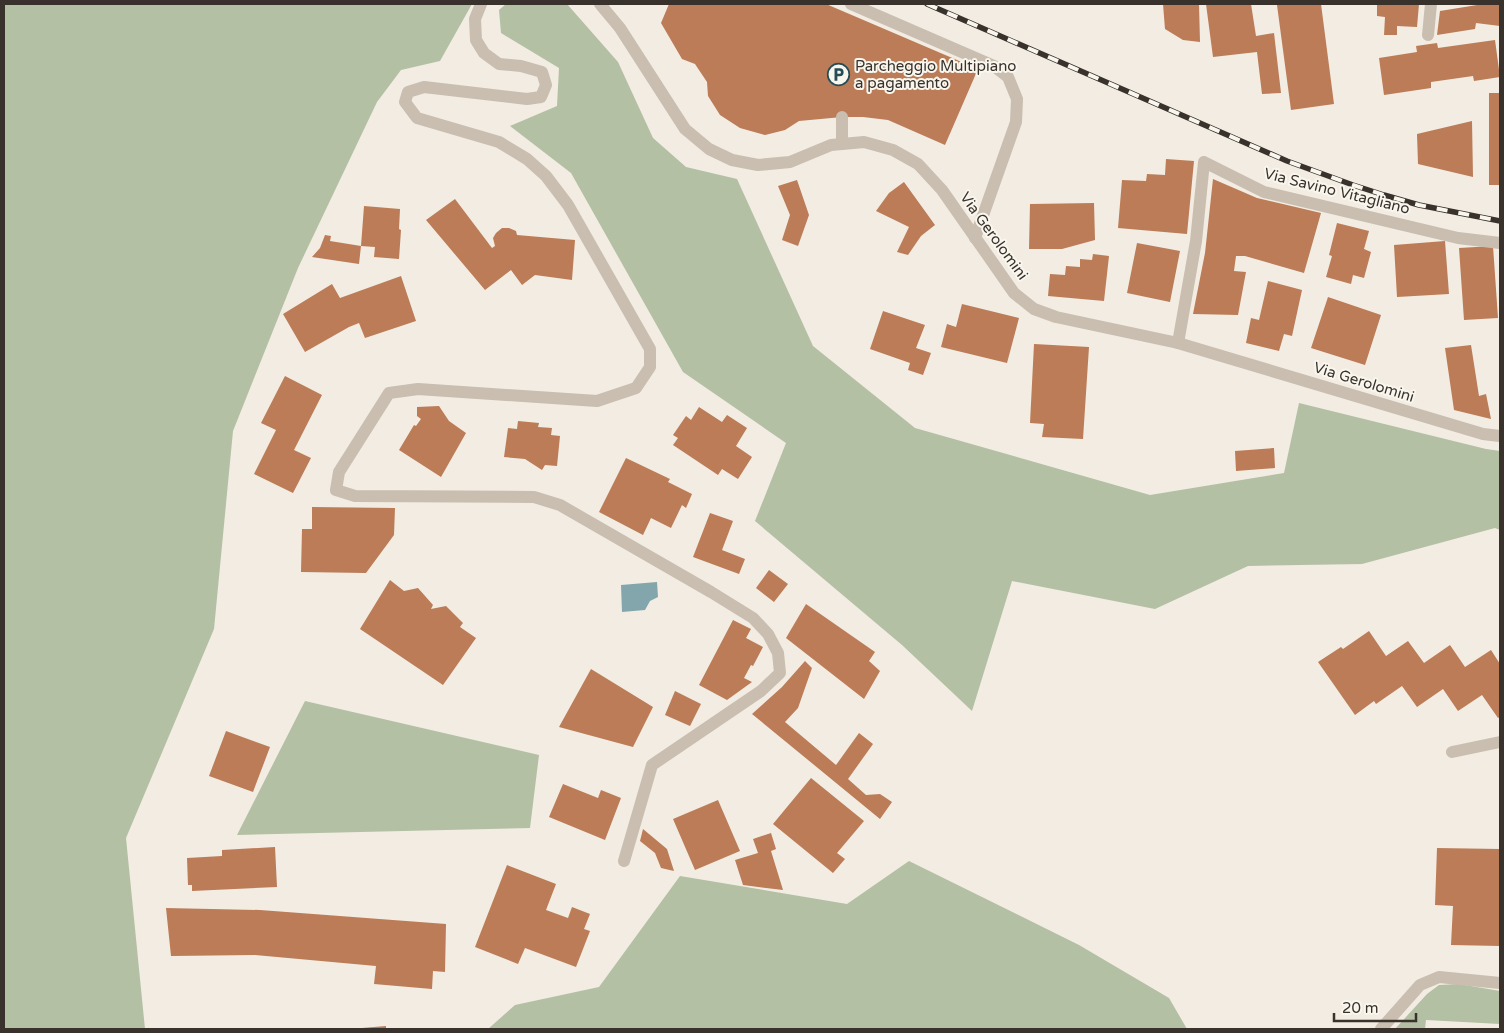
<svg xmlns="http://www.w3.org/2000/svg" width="1504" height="1033" viewBox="0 0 1504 1033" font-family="'Varela Round',sans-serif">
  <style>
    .green { fill: #b3c0a3 }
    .water { fill: #83a6ac }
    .building { fill: #bb7c57 }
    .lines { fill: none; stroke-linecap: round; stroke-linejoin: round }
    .service { stroke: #c9beaf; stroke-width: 12 }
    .minor { stroke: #c9beaf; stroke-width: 12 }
    .rail-casing { stroke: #39322c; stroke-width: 5.5 }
    .rail { stroke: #f9f6ee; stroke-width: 4; stroke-dasharray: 11; stroke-linecap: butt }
    .labels { text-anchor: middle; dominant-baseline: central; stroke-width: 4; stroke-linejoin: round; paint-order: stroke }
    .poi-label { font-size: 15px; fill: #39322c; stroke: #f9f6ee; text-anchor: start }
    .street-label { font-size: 15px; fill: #39322c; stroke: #f9f6ee }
  </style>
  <rect width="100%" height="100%" fill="#f2ece2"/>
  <path class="green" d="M 4,4 L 472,4 L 440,61 L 401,70 L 377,102 L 298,268 L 233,431 L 214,629 L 126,838 L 145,1029 L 4,1029 Z
    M 506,4 L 567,4 L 618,62 L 653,138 L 686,167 L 737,179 L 813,346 L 915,428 L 1150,495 L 1284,473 L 1299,403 L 1486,449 L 1500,451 L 1500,530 L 1495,528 L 1362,564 L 1248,566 L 1155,609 L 1012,581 L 972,711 L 902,645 L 755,521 L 786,443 L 683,372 L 571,173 L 510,126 L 557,106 L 559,68 L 501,33 L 499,10 Z
    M 305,701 L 539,755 L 530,828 L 237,835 Z
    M 909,861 L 1079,945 L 1169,998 L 1187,1029 L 488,1029 L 515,1005 L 599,987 L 680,876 L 847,904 Z
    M 1459,984 L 1500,991 L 1500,1024 L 1426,1020 L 1425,1029 L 1395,1029 L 1427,994 L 1439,985 Z"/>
  <path class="water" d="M 657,582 L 658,597 L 650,601 L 645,610 L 622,612 L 621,585 Z"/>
  <path class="building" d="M 669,4 L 826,4 L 978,69 L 945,145 L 888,120 L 863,117 L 842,117 L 799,121 L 785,130 L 765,135 L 740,128 L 720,115 L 708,96 L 707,82 L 695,64 L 682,59 L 661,23 Z
    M 1163,4 L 1199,4 L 1200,42 L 1183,40 L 1165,29 Z
    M 1206,4 L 1251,4 L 1256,36 L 1274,33 L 1281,93 L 1262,94 L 1257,52 L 1213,57 Z
    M 1291,4 L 1321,4 L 1334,104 L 1291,110 L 1277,5 Z
    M 1377,4 L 1419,4 L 1417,27 L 1397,26 L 1397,35 L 1384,35 L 1385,17 L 1377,16 Z
    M 1478,4 L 1500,4 L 1500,26 L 1476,23 L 1475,29 L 1437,35 L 1440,11 L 1477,5 Z
    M 1495,40 L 1500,77 L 1474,81 L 1473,76 L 1431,82 L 1431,88 L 1384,95 L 1379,58 L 1417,52 L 1416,46 L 1437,43 L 1438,48 Z
    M 1489,93 L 1500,93 L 1500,185 L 1489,185 Z
    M 1472,121 L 1473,177 L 1418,164 L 1417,134 Z
    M 1166,159 L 1194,161 L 1187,234 L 1118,228 L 1122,180 L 1146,181 L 1147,174 L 1165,175 Z
    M 1213,179 L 1257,198 L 1321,213 L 1304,273 L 1245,256 L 1236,256 L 1234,271 L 1246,272 L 1238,315 L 1193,314 L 1205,253 Z
    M 797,180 L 809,215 L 798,246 L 782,240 L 790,215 L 778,186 Z
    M 904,182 L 935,225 L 921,236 L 908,255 L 897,252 L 909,227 L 876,211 L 889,193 Z
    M 455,199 L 492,248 L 495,246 L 493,238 L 496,233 L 502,228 L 509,228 L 516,231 L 517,235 L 575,240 L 572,280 L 535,275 L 522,285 L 511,270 L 485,290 L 426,220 Z
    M 1094,203 L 1095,240 L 1062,249 L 1029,249 L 1030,204 Z
    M 364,206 L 400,209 L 399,229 L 401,230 L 399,259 L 374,257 L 375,247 L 361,246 Z
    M 1337,223 L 1369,231 L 1364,249 L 1371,252 L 1364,278 L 1353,275 L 1351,284 L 1326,277 L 1332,256 L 1329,255 Z
    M 325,235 L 331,236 L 330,241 L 361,246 L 359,264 L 312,257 L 320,248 Z
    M 1445,241 L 1449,294 L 1397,297 L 1394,245 Z
    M 1137,243 L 1180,251 L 1170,302 L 1127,293 Z
    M 1493,246 L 1498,318 L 1464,320 L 1459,248 Z
    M 1093,254 L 1109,256 L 1104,301 L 1048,296 L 1050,274 L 1065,275 L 1066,266 L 1080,267 L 1080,259 L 1092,260 Z
    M 401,276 L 416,321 L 365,338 L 359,323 L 349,327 L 305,352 L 283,314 L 332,284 L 340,298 Z
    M 1268,281 L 1302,290 L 1292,336 L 1284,334 L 1279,351 L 1246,343 L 1251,318 L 1259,320 Z
    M 1328,297 L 1381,315 L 1365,365 L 1311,348 Z
    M 962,304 L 1019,318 L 1007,363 L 941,347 L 947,324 L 956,327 Z
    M 883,311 L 925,325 L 916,348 L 931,353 L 923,375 L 908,370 L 910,363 L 870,349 Z
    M 1034,344 L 1089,347 L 1083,439 L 1042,437 L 1044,424 L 1030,423 Z
    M 1471,345 L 1479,396 L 1486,394 L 1491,419 L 1454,410 L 1445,348 Z
    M 285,376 L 322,395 L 294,450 L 311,458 L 293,493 L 254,474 L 276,430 L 261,423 Z
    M 439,406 L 449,421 L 466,433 L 441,477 L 399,450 L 414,425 L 416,426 L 421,419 L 417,416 L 417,407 Z
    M 699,407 L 722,422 L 727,415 L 747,428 L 736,446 L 752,457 L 738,479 L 722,469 L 718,475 L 673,445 L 678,438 L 673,435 L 686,416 L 691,420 Z
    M 518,421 L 539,423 L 538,427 L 552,428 L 551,435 L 560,436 L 557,466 L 545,465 L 542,470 L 525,459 L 504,457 L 508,428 L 517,429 Z
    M 1274,448 L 1275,468 L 1236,471 L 1235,451 Z
    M 626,458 L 670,479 L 668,482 L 692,494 L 686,508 L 682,505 L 671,528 L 651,518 L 643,535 L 599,512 Z
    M 312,507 L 395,508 L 394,535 L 366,573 L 301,572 L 302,529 L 312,529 Z
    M 710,513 L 733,521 L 722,550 L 745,559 L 739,574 L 693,557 Z
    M 769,570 L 788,584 L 774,602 L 756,588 Z
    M 390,580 L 404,591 L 418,588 L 433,605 L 431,609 L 446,606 L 463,623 L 460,627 L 476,638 L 443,685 L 360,629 Z
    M 806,604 L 875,652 L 869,661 L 880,671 L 864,699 L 786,638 Z
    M 733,620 L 751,629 L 746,638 L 763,647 L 753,666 L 751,665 L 744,678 L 752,682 L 727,700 L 699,685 Z
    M 1369,631 L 1386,656 L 1408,641 L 1424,663 L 1450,645 L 1465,667 L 1491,650 L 1500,664 L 1500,717 L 1498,718 L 1482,695 L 1458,711 L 1443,689 L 1417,707 L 1402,686 L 1376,704 L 1374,701 L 1355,715 L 1318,662 L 1341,647 L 1343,649 Z
    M 805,661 L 812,668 L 798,708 L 785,722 L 836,765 L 859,733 L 873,744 L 848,779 L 866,795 L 880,794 L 892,802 L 880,819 L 752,714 L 782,687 Z
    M 591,669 L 653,707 L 633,747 L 559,727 Z
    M 675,691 L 701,704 L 690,726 L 665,715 Z
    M 226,731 L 270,747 L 253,792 L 209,776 Z
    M 811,778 L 864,821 L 837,853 L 845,859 L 833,873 L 773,824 Z
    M 563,784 L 598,798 L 601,790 L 621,798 L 605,840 L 549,817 Z
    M 718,800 L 740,851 L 695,870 L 673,819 Z
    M 643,829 L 667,849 L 674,871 L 661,868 L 655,853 L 640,841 Z
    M 771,833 L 776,849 L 771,851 L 783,890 L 743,885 L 735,860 L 758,853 L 753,839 Z
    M 275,847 L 277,887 L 192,891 L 192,885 L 188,885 L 187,858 L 222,856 L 222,850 Z
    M 1437,848 L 1500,849 L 1500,946 L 1451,945 L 1453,906 L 1435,905 Z
    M 507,865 L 556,884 L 546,910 L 568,918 L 572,907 L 590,914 L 584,929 L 590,931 L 576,967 L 525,948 L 518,964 L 475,947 Z
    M 166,908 L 260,910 L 446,924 L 445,972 L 433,971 L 432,989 L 374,984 L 376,966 L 255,955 L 171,956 Z
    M 386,1026 L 386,1029 L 362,1029 L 362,1028 Z"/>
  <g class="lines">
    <path class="service" d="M 851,4 L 994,66 L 1008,77 L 1017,99 L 1016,122 L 975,238
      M 1428,35 L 1431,4
      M 842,144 L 842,117
      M 1178,343 L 1196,241 L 1204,162 L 1264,192 L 1458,238 L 1500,243
      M 1452,752 L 1500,742"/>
    <path class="minor" d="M 481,4 L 475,19 L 476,40 L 484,53 L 499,64 L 521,66 L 542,72 L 546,85 L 541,97 L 527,99 L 424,87 L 408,92 L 405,102 L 417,118 L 499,142 L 527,159 L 546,176 L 568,205 L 650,349 L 650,367 L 636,388 L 597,401 L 418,389 L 389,393 L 339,472 L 336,490 L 355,496 L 534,497 L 560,505 L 711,592 L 753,618 L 768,634 L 778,653 L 780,673 L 761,691 L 652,765 L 624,861
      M 600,4 L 620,28 L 685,129 L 709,149 L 732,160 L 758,165 L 790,162 L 831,145 L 864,142 L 893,150 L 918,164 L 942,190 L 1014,293 L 1034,309 L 1056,317 L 1178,343 L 1483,434 L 1500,436
      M 1381,1029 L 1420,985 L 1439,977 L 1500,983"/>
    <defs>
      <path id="rail" d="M 927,4 L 1287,161 L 1353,185 L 1384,195 L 1419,205 L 1500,221"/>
    </defs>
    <use href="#rail" class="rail-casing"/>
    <use href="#rail" class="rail"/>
  </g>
  <defs>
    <symbol id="parking-ring" viewBox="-11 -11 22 22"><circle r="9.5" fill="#f9f6ee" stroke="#254d57" stroke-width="1.5"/><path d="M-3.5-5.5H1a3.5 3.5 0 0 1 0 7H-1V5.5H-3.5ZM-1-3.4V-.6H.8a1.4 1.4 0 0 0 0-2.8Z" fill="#254d57"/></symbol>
  </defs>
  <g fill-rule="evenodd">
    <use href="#parking-ring" x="826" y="62" width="25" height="25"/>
  </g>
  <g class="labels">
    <g class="poi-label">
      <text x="855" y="66">Parcheggio Multipiano<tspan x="855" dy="17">a pagamento</tspan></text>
    </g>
    <g class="street-label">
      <text transform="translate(1337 191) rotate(14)">Via Savino Vitagliano</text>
      <text transform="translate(994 236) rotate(54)">Via Gerolomini</text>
      <text transform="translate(1364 382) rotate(17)">Via Gerolomini</text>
    </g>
  </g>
  <rect width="1504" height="1033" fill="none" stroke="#39322c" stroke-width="10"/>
  <path d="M1334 1013v8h82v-8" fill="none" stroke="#39322c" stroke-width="2.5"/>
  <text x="1342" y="1013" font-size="15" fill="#39322c" stroke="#f9f6ee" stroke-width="4" paint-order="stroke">20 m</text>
</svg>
